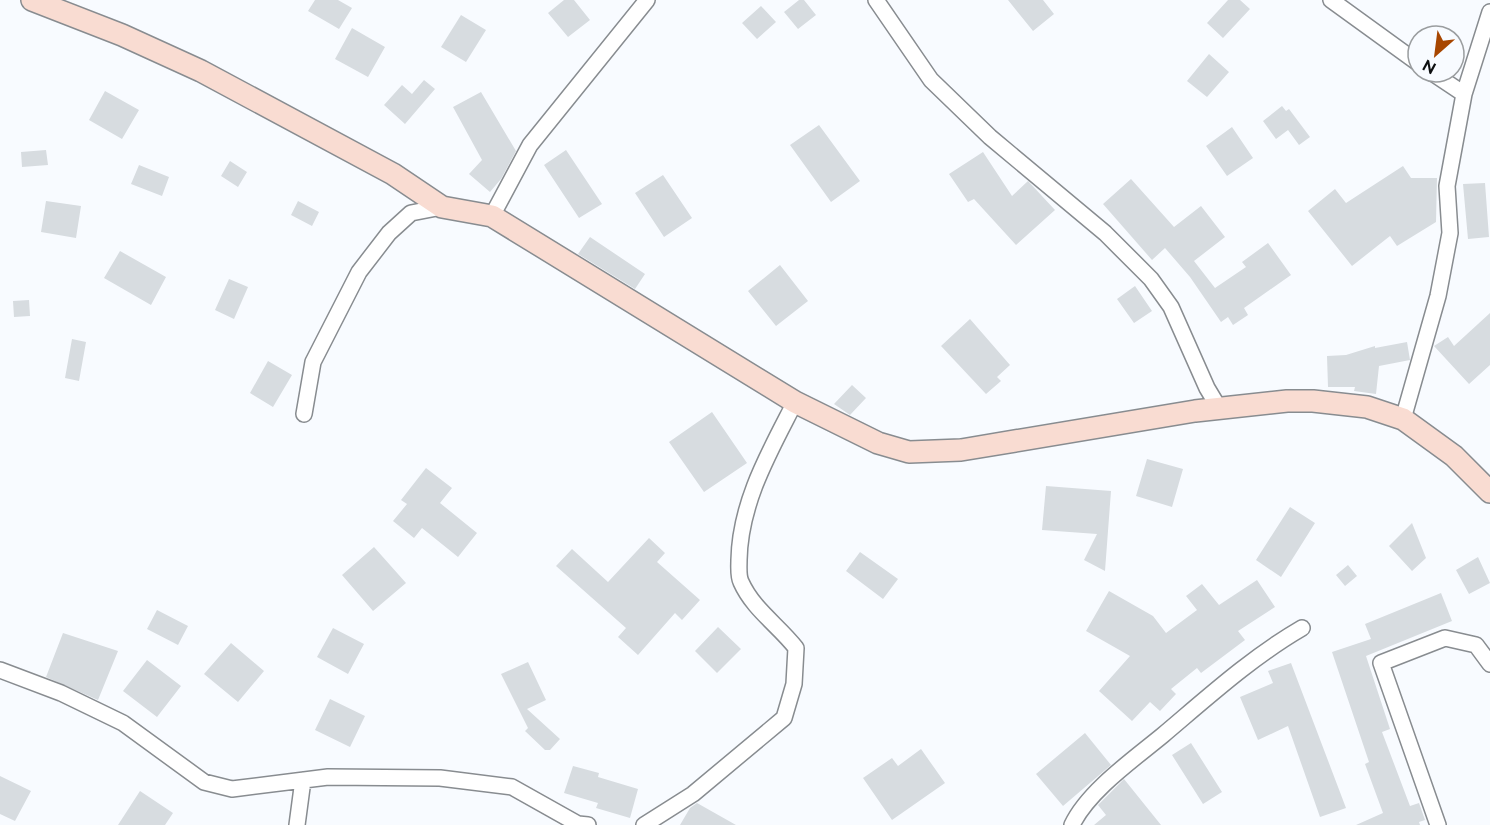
<svg xmlns="http://www.w3.org/2000/svg" width="1490" height="825" viewBox="0 0 1490 825" font-family="Raleway,sans-serif">
  <style>
    .building { fill: #d7dce0 }
    .lines { fill: none; stroke-linecap: round; stroke-linejoin: round }
    .street-casing { stroke: #888c90; stroke-width: 18 }
    .secondary-casing { stroke: #888c90; stroke-width: 24 }
    .street { stroke: #fff; stroke-width: 15 }
    .secondary { stroke: #f9dcd2; stroke-width: 21 }
  </style>
  <rect width="100%" height="100%" fill="#f8fbff"/>
  <path class="building" d="M 315,0 L 338,0 L 352,8 L 339,29 L 308,11 Z
    M 564,0 L 574,0 L 590,20 L 568,37 L 548,13 Z
    M 799,0 L 804,0 L 816,15 L 798,29 L 784,12 Z
    M 1008,0 L 1043,0 L 1054,14 L 1033,31 Z
    M 1228,0 L 1240,0 L 1250,9 L 1223,38 L 1207,23 Z
    M 761,6 L 776,22 L 757,39 L 742,23 Z
    M 461,15 L 486,30 L 466,62 L 441,47 Z
    M 352,28 L 385,47 L 368,77 L 335,59 Z
    M 1209,54 L 1229,72 L 1207,97 L 1187,81 Z
    M 424,80 L 435,89 L 405,124 L 384,105 L 402,85 L 412,94 Z
    M 105,91 L 139,110 L 122,139 L 89,120 Z
    M 481,92 L 516,151 L 501,179 L 490,192 L 469,174 L 482,160 L 453,107 Z
    M 1282,106 L 1286,111 L 1289,109 L 1310,137 L 1299,145 L 1288,130 L 1276,139 L 1263,121 Z
    M 819,125 L 860,181 L 831,202 L 790,145 Z
    M 1232,127 L 1253,158 L 1227,176 L 1206,146 Z
    M 46,150 L 48,165 L 22,167 L 21,152 Z
    M 566,150 L 602,204 L 579,218 L 544,165 Z
    M 983,152 L 1012,196 L 1028,181 L 1055,210 L 1016,245 L 974,199 L 968,202 L 949,174 Z
    M 230,161 L 247,172 L 238,187 L 221,176 Z
    M 139,165 L 169,177 L 162,196 L 131,184 Z
    M 1403,166 L 1411,178 L 1437,178 L 1436,222 L 1397,246 L 1390,236 L 1352,266 L 1308,211 L 1335,189 L 1346,203 Z
    M 663,175 L 692,218 L 664,237 L 635,193 Z
    M 1131,179 L 1174,227 L 1201,206 L 1225,237 L 1194,261 L 1215,288 L 1246,267 L 1242,262 L 1268,243 L 1291,275 L 1244,308 L 1248,315 L 1233,325 L 1228,317 L 1221,322 L 1190,277 L 1165,248 L 1152,260 L 1103,204 Z
    M 1485,183 L 1489,237 L 1468,239 L 1463,184 Z
    M 46,201 L 81,206 L 76,238 L 41,232 Z
    M 298,201 L 319,212 L 312,226 L 291,215 Z
    M 590,237 L 645,274 L 635,289 L 578,254 Z
    M 120,251 L 166,277 L 151,305 L 104,278 Z
    M 780,265 L 808,301 L 776,326 L 748,291 Z
    M 229,279 L 248,287 L 234,319 L 215,310 Z
    M 1135,286 L 1152,311 L 1134,323 L 1117,299 Z
    M 29,300 L 30,316 L 14,317 L 13,301 Z
    M 1490,313 L 1490,365 L 1469,384 L 1434,346 L 1448,337 L 1454,346 Z
    M 970,319 L 1010,365 L 997,377 L 1001,381 L 986,394 L 941,346 Z
    M 72,339 L 86,342 L 79,381 L 65,378 Z
    M 1407,342 L 1410,360 L 1379,366 L 1376,394 L 1354,391 L 1355,387 L 1328,387 L 1327,356 L 1346,355 L 1375,346 L 1375,348 Z
    M 268,361 L 292,375 L 273,407 L 250,393 Z
    M 852,385 L 866,398 L 850,415 L 834,404 Z
    M 712,412 L 747,463 L 704,492 L 669,442 Z
    M 1147,459 L 1183,469 L 1172,507 L 1136,496 Z
    M 426,468 L 452,488 L 440,503 L 477,533 L 458,557 L 422,528 L 414,538 L 393,521 L 407,504 L 401,500 Z
    M 1046,486 L 1111,491 L 1105,571 L 1084,560 L 1097,534 L 1042,530 Z
    M 1290,507 L 1315,523 L 1281,577 L 1256,560 Z
    M 1412,523 L 1426,558 L 1412,571 L 1389,546 Z
    M 649,538 L 665,553 L 657,562 L 700,600 L 682,620 L 675,613 L 638,655 L 618,637 L 626,628 L 556,566 L 572,549 L 608,582 Z
    M 374,547 L 406,583 L 373,611 L 342,575 Z
    M 860,552 L 898,579 L 883,599 L 846,571 Z
    M 1478,557 L 1490,583 L 1469,594 L 1456,570 Z
    M 1348,565 L 1357,576 L 1345,586 L 1336,575 Z
    M 1257,580 L 1275,607 L 1238,631 L 1245,640 L 1201,673 L 1197,668 L 1171,689 L 1176,694 L 1160,711 L 1150,702 L 1132,721 L 1099,691 L 1130,656 L 1086,631 L 1109,591 L 1153,616 L 1166,633 L 1197,610 L 1186,596 L 1202,584 L 1219,605 Z
    M 1441,593 L 1452,621 L 1366,656 L 1390,729 L 1382,732 L 1410,806 L 1419,803 L 1425,820 L 1419,822 L 1420,825 L 1356,825 L 1383,813 L 1365,764 L 1369,762 L 1332,652 L 1371,639 L 1365,624 Z
    M 157,610 L 188,626 L 178,645 L 147,629 Z
    M 718,627 L 741,649 L 717,673 L 695,651 Z
    M 333,628 L 364,644 L 348,674 L 317,657 Z
    M 63,633 L 118,651 L 98,700 L 46,677 Z
    M 231,643 L 264,671 L 238,702 L 204,674 Z
    M 147,660 L 181,686 L 157,717 L 123,691 Z
    M 528,662 L 546,700 L 527,709 L 560,739 L 550,750 L 545,750 L 525,731 L 528,728 L 501,674 Z
    M 1291,663 L 1346,808 L 1320,817 L 1288,726 L 1258,740 L 1240,697 L 1273,683 L 1268,671 Z
    M 330,699 L 365,716 L 350,747 L 315,730 Z
    M 1085,733 L 1111,765 L 1063,806 L 1036,774 Z
    M 1191,743 L 1222,792 L 1203,804 L 1172,755 Z
    M 921,749 L 945,783 L 892,820 L 863,778 L 892,758 L 898,766 Z
    M 573,766 L 599,773 L 598,777 L 638,789 L 630,818 L 596,808 L 598,803 L 564,793 Z
    M 0,776 L 31,791 L 15,821 L 0,814 Z
    M 1124,779 L 1161,825 L 1094,825 L 1106,815 L 1098,805 Z
    M 140,791 L 173,813 L 165,825 L 118,825 Z
    M 697,803 L 736,825 L 680,825 L 690,808 Z"/>
  <g class="lines">
    <defs>
      <path id="street" d="M 876,0 L 931,80 L 990,137 L 1105,233 L 1151,279 L 1171,307 L 1207,388 L 1219,408
        M 1331,0 L 1418,63
        M 1431,72 L 1464,94
        M 492,216 L 530,145 L 647,0
        M 304,414 L 313,362 L 359,272 L 389,233 L 411,213 L 442,207
        M 1403,419 L 1438,296 L 1450,233 L 1447,186 L 1464,94 L 1490,12
        M 0,670 L 61,693 L 123,723 L 204,782 L 232,789 L 328,777 L 440,778 L 512,787 L 578,824 L 588,825
        M 297,825 L 303,780
        M 644,825 L 693,794 L 784,718 L 794,684 L 796,648 C 778,625 753,609 741,582 C 738,576 739,567 739,560 C 740,502 770,451 795,402
        M 1072,825 C 1088,791 1134,759 1163,735 C 1208,697 1252,657 1302,628
        M 1438,825 L 1381,663 L 1445,638 L 1476,645 L 1490,664"/>
      <path id="secondary" d="M 32,0 L 122,35 L 201,71 L 393,174 L 442,207 L 492,216 L 795,402 L 878,443 L 909,452 L 961,450 L 1195,411 L 1287,401 L 1313,401 L 1367,407 L 1403,419 L 1454,456 L 1490,492"/>
    </defs>
    <use href="#street" class="street-casing"/>
    <use href="#secondary" class="secondary-casing"/>
    <use href="#street" class="street"/>
    <use href="#secondary" class="secondary"/>
  </g>
  <g transform="translate(1436 54) rotate(208)"><circle r="28" fill="#f8fbff" stroke="#9a9d9f" stroke-width="1.5"/>
  <path d="M0-4.5L10 22L0 15L-10 22Z" fill="#a74600"/>
  <text y="-9" font-size="16" font-weight="bold" text-anchor="middle" fill="#0d0f10">N</text>
  </g>
</svg>
